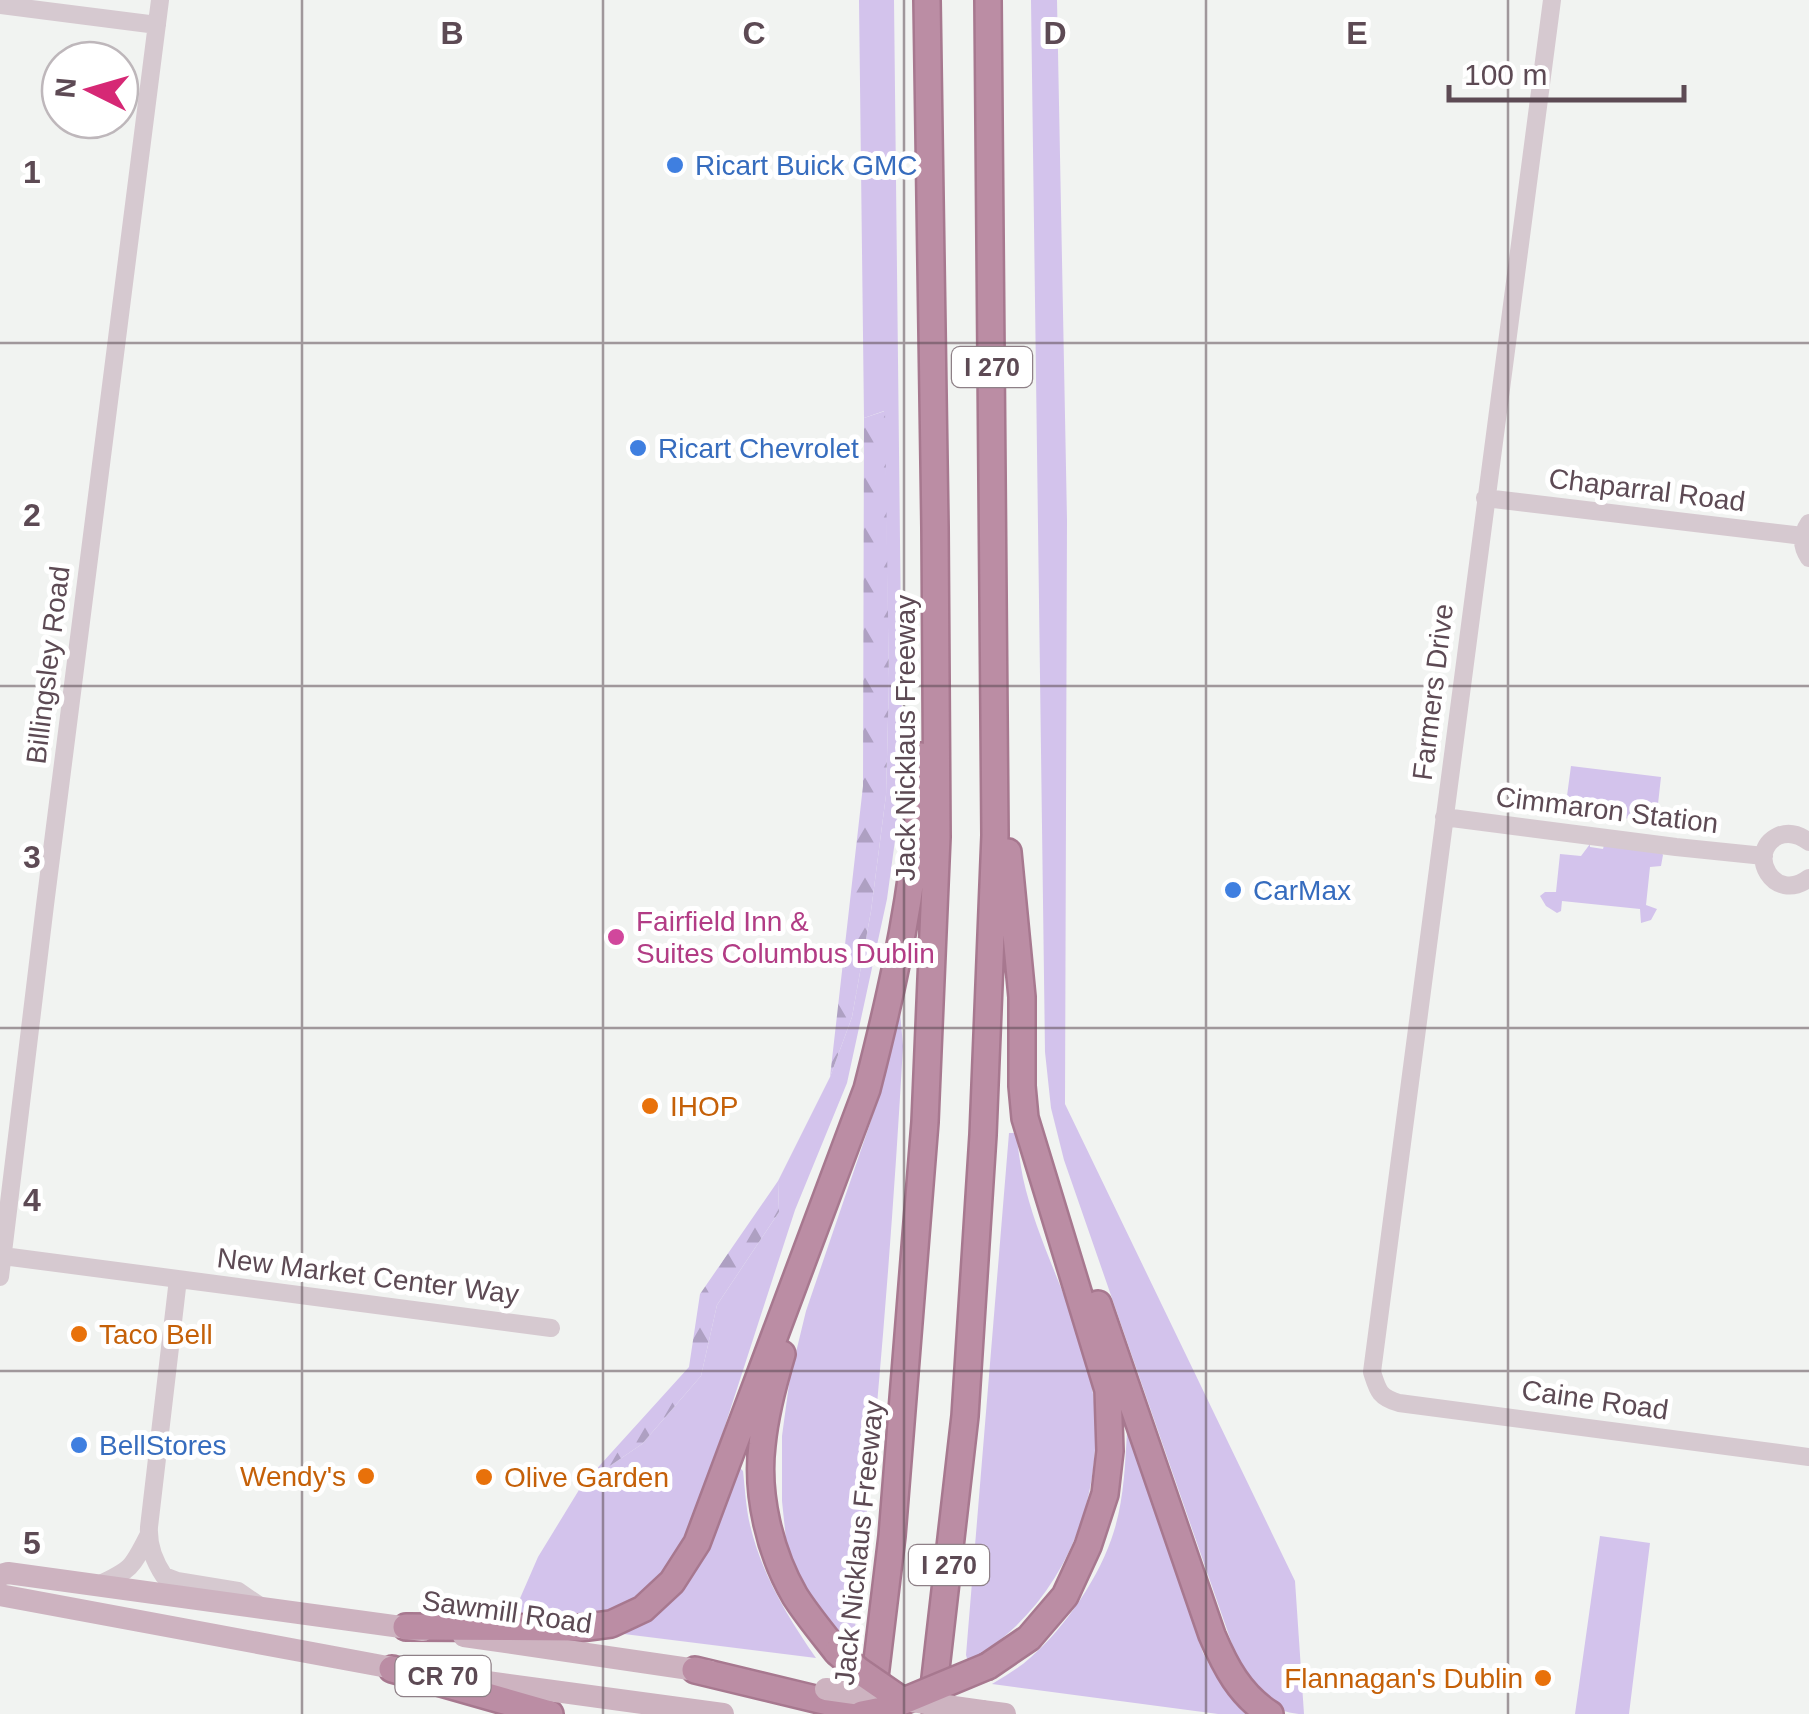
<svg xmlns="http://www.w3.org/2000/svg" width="1809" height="1714" viewBox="0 0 1809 1714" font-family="Arial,sans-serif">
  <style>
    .green { fill: #d3c3ec }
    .forest { fill: url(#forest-firs) }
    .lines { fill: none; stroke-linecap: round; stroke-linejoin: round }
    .highway-casing { stroke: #a7788f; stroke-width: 30 }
    .minor { stroke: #d6c9d0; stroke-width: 18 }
    .major { stroke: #cdb3c0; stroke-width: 22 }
    .highway { stroke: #bb8da4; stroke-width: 25 }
    .highway-bridge-casing { stroke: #a7788f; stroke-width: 30; stroke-linecap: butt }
    .major-bridge { stroke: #cdb3c0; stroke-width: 22 }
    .highway-bridge { stroke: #bb8da4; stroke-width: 25 }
    .grid { fill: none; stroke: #5d4a54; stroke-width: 2.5; stroke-opacity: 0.55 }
    .shop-dot { fill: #3f7fe0; stroke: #fff; stroke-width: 4 }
    .hotel-dot { fill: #d1479c; stroke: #fff; stroke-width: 4 }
    .food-dot { fill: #e8710a; stroke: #fff; stroke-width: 4 }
    .labels { text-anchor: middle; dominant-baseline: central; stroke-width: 10; stroke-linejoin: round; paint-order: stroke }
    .shield { fill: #fff; stroke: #8e8087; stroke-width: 2.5 }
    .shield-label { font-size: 25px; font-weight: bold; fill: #5d4a54 }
    .shop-label { font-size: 28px; fill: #366cbe; stroke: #fff; text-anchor: start }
    .street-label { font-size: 28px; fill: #5d4a54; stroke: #fff }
    .hotel-label { font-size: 28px; fill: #b23c85; stroke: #fff; text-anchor: start }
    .food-label { font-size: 28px; fill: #c56008; stroke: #fff; text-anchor: start }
    .grid-label { font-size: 32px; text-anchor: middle; font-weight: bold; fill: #5d4a54; stroke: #fff; stroke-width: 10; stroke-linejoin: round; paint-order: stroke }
  </style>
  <defs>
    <pattern id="forest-firs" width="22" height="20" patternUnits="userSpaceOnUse" patternTransform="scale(2.5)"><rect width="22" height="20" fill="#d3c3ec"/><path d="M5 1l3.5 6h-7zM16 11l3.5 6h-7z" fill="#aea0c2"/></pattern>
  </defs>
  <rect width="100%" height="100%" fill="#f1f3f1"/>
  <path class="green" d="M 859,0 L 894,0 L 902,721 L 896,833 L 887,899 L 847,1083 L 795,1210 L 722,1435 L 685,1536 L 659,1577 L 630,1604 L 594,1619 L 511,1619 L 538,1557 L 582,1485 L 642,1444 L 701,1376 L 717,1305 L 779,1212 L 778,1181 L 830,1077 L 852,1017 L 871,911 L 886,795 L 889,681 L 884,411 L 864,418 Z
    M 1031,0 L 1057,0 L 1067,520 L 1065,1104 L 1295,1581 L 1304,1714 C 1271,1714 1257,1692 1240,1667 L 1064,1160 L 1051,1108 L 1045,1052 Z
    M 1571,766 L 1661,777 L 1656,822 L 1565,811 Z
    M 1590,844 L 1590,847 L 1603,849 L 1604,845 L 1661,852 L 1663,855 L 1661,866 L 1650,867 L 1646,905 L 1657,909 L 1651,920 L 1641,923 L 1640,909 L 1562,901 L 1561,911 L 1557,913 L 1546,906 L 1540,896 L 1545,892 L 1556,892 L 1560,854 L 1581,856 Z
    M 900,1012 L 903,1046 C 892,1241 876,1434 855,1628 L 849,1645 L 807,1595 L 787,1549 L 782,1501 L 782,1436 L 790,1377 L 806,1311 L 877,1103 Z
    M 1009,1133 L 1016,1133 C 1018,1147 1020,1163 1023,1178 C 1036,1237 1066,1292 1084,1351 C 1112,1447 1089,1555 1016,1626 C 1002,1640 984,1651 968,1662 L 966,1655 Z
    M 1127,1432 L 1132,1432 L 1155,1498 L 1203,1653 L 1213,1671 L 1256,1714 L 1218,1714 L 992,1684 C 1005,1676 1019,1668 1030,1658 C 1065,1628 1101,1575 1114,1531 C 1124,1499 1125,1465 1127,1432 Z
    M 737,1465 L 743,1471 C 745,1489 746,1508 750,1525 C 762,1575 787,1616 816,1658 L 616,1633 C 638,1622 659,1612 677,1595 C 703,1571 724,1500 737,1465 Z
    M 1600,1536 L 1650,1543 L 1629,1714 L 1575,1714 Z"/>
  <path class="forest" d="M 885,411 L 889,681 L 886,795 L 871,911 L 852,1017 L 830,1077 L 863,786 L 864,418 Z
    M 778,1181 L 779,1212 L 717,1305 L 701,1376 L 642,1444 L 582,1485 L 689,1367 L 700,1294 Z"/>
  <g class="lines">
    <defs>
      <path id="highway" d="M 1098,1304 L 1212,1635 C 1225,1666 1240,1695 1270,1714
        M 782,1354 C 773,1384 765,1414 762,1445 C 756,1495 770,1553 795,1596 C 807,1615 823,1634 837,1652
        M 406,1627 L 580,1628 L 611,1624 L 643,1609 L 672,1582 L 697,1543 L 867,1089 C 888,1007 907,924 916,840 C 918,812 919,784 921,756
        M 988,1666 L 1029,1638 L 1065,1596 L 1088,1546 L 1105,1494 L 1110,1451 L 1108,1390 L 1025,1118 L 1022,1086 L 1022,997 L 1008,852
        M 392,1669 L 550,1714
        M 695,1670 L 832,1703 L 859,1714
        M 872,1702 L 892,1536 L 925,1122 L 937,837 L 935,527 L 927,0
        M 932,1704 L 965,1416 L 983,1135 L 995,835 L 988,0"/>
    </defs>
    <use href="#highway" class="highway-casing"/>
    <path class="minor" d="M 1552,0 L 1372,1372 C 1378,1391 1379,1397 1399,1403 L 1809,1457
      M 0,5 L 157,25
      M 1485,498 L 1803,536
      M 1809,523 C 1801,535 1801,546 1809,558
      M 1444,817 L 1676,847 L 1764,856
      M 1809,842 C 1800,835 1790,831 1778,836 C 1745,852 1774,905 1809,878
      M 3,1256 L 551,1328
      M 0,1277 L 45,905 L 160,0
      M 178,1279 L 149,1527 C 148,1545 154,1561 164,1576 L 177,1581 L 238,1591 L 260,1606
      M 98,1585 C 131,1570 132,1568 148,1536"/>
    <path class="major" d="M 0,1575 L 8,1573 L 423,1630
      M 0,1595 L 409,1671
      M 464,1636 L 710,1672
      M 451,1677 L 723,1714
      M 982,1711 L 1005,1714"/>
    <use href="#highway" class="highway"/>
    <defs>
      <path id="highway-bridge" d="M 837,1652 L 858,1670 L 903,1701
        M 862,1714 L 882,1710 L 988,1666"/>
    </defs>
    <use href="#highway-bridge" class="highway-bridge-casing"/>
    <path class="major-bridge" d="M 826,1689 L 982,1711"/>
    <use href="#highway-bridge" class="highway-bridge"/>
  </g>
  <path class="grid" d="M 302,0 L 302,1714M 603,0 L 603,1714M 904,0 L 904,1714M 1206,0 L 1206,1714M 1508,0 L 1508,1714M 0,343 L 1809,343M 0,686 L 1809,686M 0,1028 L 1809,1028M 0,1371 L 1809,1371"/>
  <g class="shop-dot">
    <circle cx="675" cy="165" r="10"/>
    <circle cx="638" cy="448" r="10"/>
    <circle cx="1233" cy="890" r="10"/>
    <circle cx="79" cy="1445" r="10"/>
  </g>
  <circle class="hotel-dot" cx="616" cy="937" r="10"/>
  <g class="food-dot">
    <circle cx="650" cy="1106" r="10"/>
    <circle cx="79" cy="1334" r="10"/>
    <circle cx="366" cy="1476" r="10"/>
    <circle cx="484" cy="1477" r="10"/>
    <circle cx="1543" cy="1678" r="10"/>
  </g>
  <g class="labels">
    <g class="shield">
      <rect x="952" y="347" width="80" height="40" rx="8"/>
      <rect x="909" y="1545" width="80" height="40" rx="8"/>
      <rect x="395.5" y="1656" width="95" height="40" rx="8"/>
    </g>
    <g class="shield-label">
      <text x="992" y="367">I 270</text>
      <text x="949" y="1565">I 270</text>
      <text x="443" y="1676">CR 70</text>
    </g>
    <g class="shop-label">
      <text x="695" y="165">Ricart Buick GMC</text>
      <text x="658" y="448">Ricart Chevrolet</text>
      <text x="1253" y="890">CarMax</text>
      <text x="99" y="1445">BellStores</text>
    </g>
    <g class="street-label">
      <text transform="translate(1647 490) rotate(7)">Chaparral Road</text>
      <text transform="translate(48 665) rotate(-83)">Billingsley Road</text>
      <text transform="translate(1433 692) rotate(-83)">Farmers Drive</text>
      <text transform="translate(905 738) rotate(-90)">Jack Nicklaus Freeway</text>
      <text transform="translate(1607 810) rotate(7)">Cimmaron Station</text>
      <text transform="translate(368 1276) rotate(7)">New Market Center Way</text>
      <text transform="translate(1595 1400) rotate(8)">Caine Road</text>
      <text transform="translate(859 1543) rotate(-84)">Jack Nicklaus Freeway</text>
      <text transform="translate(507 1612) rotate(8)">Sawmill Road</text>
    </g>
    <g class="hotel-label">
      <text x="636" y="921">Fairfield Inn &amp;<tspan x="636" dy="32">Suites Columbus Dublin</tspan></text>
    </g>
    <g class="food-label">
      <text x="670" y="1106">IHOP</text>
      <text x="99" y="1334">Taco Bell</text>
      <text x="346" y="1476" text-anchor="end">Wendy's</text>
      <text x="504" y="1477">Olive Garden</text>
      <text x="1523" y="1678" text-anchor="end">Flannagan's Dublin</text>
    </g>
  </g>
  <g class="grid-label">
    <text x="452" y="44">B</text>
    <text x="754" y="44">C</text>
    <text x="1055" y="44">D</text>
    <text x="1357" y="44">E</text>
    <text x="32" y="183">1</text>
    <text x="32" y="526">2</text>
    <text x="32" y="868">3</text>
    <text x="32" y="1211">4</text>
    <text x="32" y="1554">5</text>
  </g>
  <g transform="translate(90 90) rotate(275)"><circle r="48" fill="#ffffff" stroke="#beb7bb" stroke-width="2.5"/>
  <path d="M0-8L18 38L0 25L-18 38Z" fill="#d62875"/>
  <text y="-15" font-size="28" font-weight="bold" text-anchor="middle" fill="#5d4a54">N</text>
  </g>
  <path d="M1449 85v15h235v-15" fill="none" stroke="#5d4a54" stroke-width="5"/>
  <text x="1464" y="85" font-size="30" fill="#5d4a54" stroke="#ffffff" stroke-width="8" paint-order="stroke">100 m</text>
</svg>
